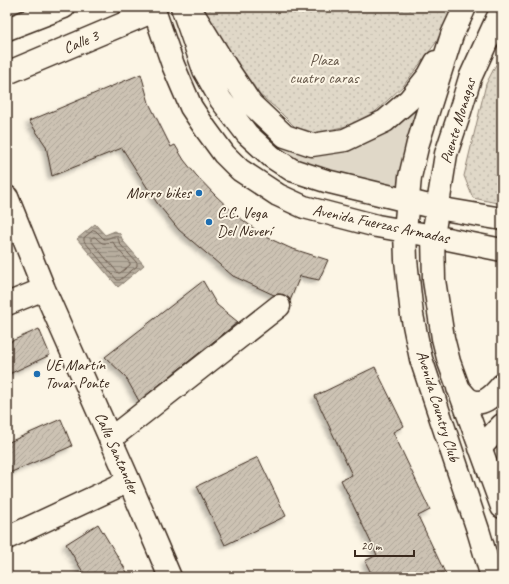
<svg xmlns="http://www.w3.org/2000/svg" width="509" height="584" viewBox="0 0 509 584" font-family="Caveat,sans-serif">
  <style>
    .green { fill: #e0d8c8; stroke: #8e8173 }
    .park { fill: url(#park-dots); stroke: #8e8173 }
    .water { fill: url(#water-rules); stroke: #85796b }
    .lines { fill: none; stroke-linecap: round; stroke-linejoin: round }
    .shore { stroke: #6d5e51; stroke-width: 1 }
    .building { fill: url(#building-hatch); stroke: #3b2a1e; filter: url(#shadow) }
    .minor-casing { stroke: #3b2a1e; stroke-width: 25 }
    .minor { stroke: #fcf5e5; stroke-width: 22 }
    .poi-dot { fill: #1f6fb2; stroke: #fcf5e5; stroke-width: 1.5 }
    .labels { text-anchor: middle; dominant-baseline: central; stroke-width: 4; stroke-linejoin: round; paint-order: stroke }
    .street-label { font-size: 16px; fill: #3b2a1e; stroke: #fcf5e5 }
    .park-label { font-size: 16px; fill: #645648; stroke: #fcf5e5 }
    .poi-label { font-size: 16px; fill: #3b2a1e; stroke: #fcf5e5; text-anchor: start }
  </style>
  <defs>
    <pattern id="park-dots" width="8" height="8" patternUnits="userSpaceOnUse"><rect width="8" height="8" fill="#e0d8c8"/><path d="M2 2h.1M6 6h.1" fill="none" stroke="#c1baab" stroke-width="1.8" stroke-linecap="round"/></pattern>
    <pattern id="water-rules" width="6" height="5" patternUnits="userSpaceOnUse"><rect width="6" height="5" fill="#b7ad9e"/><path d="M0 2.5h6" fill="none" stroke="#968d80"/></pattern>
    <pattern id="building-hatch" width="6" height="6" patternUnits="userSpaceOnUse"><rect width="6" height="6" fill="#ccc2b3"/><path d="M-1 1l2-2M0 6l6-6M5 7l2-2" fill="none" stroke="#b0a79a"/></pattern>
    <filter id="shadow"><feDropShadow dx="-3.5" dy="3.5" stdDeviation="2" flood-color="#0004"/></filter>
  </defs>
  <rect width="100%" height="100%" fill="#fcf5e5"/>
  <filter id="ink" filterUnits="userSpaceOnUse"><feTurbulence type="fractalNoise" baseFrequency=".025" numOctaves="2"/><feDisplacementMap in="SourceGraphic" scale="8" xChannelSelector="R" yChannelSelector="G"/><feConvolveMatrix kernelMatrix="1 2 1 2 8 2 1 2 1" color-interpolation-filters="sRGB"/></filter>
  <g filter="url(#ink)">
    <path class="green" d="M 215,69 L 308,152 L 417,104 L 398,194 L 299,166 L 252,128 L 229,98 Z"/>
    <path class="park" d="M 201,7 L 456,7 L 435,44 L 404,85 L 375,112 L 347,126 L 315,133 L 295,127 L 277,109 L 260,95 L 205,15 Z
      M 502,53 L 502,204 L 473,198 L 464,176 L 486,84 Z"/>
    <path class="water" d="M 95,224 L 105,235 L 115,231 L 120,234 L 123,241 L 144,265 L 118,287 L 77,239 Z"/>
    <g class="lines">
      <path class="shore" d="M 94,230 L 96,231 L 104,239 C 109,239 113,235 117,236 L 120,244 L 137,263 L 137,266 L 120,280 L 117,280 L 84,241 L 84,238 Z
        M 93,237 L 95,237 C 104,246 103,243 113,242 L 116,247 L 130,263 L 130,265 L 120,273 L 118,273 L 91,241 L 91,239 Z"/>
    </g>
    <path class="building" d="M 141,74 L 149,103 L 171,147 L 175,145 L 184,160 L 196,175 L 214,194 L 236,215 L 264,236 L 290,248 L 328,260 L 319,280 L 300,276 L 290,301 L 289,298 L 284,295 L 278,294 L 274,295 L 233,276 L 179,230 L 157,203 L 122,148 L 52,176 L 46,146 L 29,121 Z
      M 203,281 L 217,305 L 238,322 L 139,401 L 125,376 L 105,357 Z
      M 39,329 L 50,355 L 7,375 L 7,343 Z
      M 375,367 L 404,426 L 393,432 L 430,510 L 418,516 L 447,577 L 373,577 L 365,561 L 377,555 L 341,480 L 352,475 L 315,396 Z
      M 61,419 L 72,446 L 7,474 L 7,443 Z
      M 258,457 L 286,516 L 225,545 L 197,486 Z
      M 98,524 L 130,577 L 86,577 L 66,544 Z"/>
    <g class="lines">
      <defs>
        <path id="minor" d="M 153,7 L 173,65 L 191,107 L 205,128 L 224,154 L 240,170 L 278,195 L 304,207 L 377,226 L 433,236 L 502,250
          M 182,7 L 204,70 L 221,100 L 247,134 L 272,157 L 292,170 L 326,181 L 437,208 L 502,219
          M 465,7 L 452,35 L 418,143 L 410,177 L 405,231 L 406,260 L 412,315 L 421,359 L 478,530 L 492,577
          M 502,12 L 497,19 L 470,78 L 458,118 L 446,154 L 433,236 L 434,280 L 443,338 L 449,362 L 502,507
          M 196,18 L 228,70 L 251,104 L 285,136 L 312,145 L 345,140 L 385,121 L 409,100 L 429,75 L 436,62
          M 7,29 L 64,7
          M 7,73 L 154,11
          M 7,197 L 44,289 L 129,481 L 170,577
          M 7,304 L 44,289
          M 458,388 C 461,391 464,395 467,398 C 481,409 493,396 502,385
          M 110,439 L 279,306
          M 480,448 L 502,425
          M 7,538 L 129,481"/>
      </defs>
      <use href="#minor" class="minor-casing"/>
      <use href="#minor" class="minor"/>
    </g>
  </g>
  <g class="poi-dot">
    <circle cx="199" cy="193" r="4"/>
    <circle cx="209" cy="222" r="4"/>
    <circle cx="37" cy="374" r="4"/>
  </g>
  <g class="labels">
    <g class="street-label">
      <text transform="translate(81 42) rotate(-23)">Calle 3</text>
      <text transform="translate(458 121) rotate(-73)">Puente Monagas</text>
      <text transform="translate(381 224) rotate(12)">Avenida Fuerzas Armadas</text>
      <text transform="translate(438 406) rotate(73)">Avenida Country Club</text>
      <text transform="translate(117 453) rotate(66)">Calle Santander</text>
    </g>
    <g class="park-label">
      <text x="324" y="60">Plaza<tspan x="324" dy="18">cuatro caras</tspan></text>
    </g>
    <g class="poi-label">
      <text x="191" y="193" text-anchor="end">Morro bikes</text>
      <text x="217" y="213">C.C. Vega<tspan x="217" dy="18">Del Neverí</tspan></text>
      <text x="45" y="365">UE Martín<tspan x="45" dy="18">Tovar Ponte</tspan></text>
    </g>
  </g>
  <rect width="509" height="584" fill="none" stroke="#fcf5e5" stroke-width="24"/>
  <rect x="12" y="12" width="485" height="560" fill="none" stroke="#3b2a1e" stroke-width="1.5" filter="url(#ink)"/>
  <path d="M355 550v6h59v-6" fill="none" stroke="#3b2a1e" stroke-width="2"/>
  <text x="361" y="550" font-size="12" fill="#3b2a1e" stroke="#fcf5e5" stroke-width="3" paint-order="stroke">20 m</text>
</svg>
